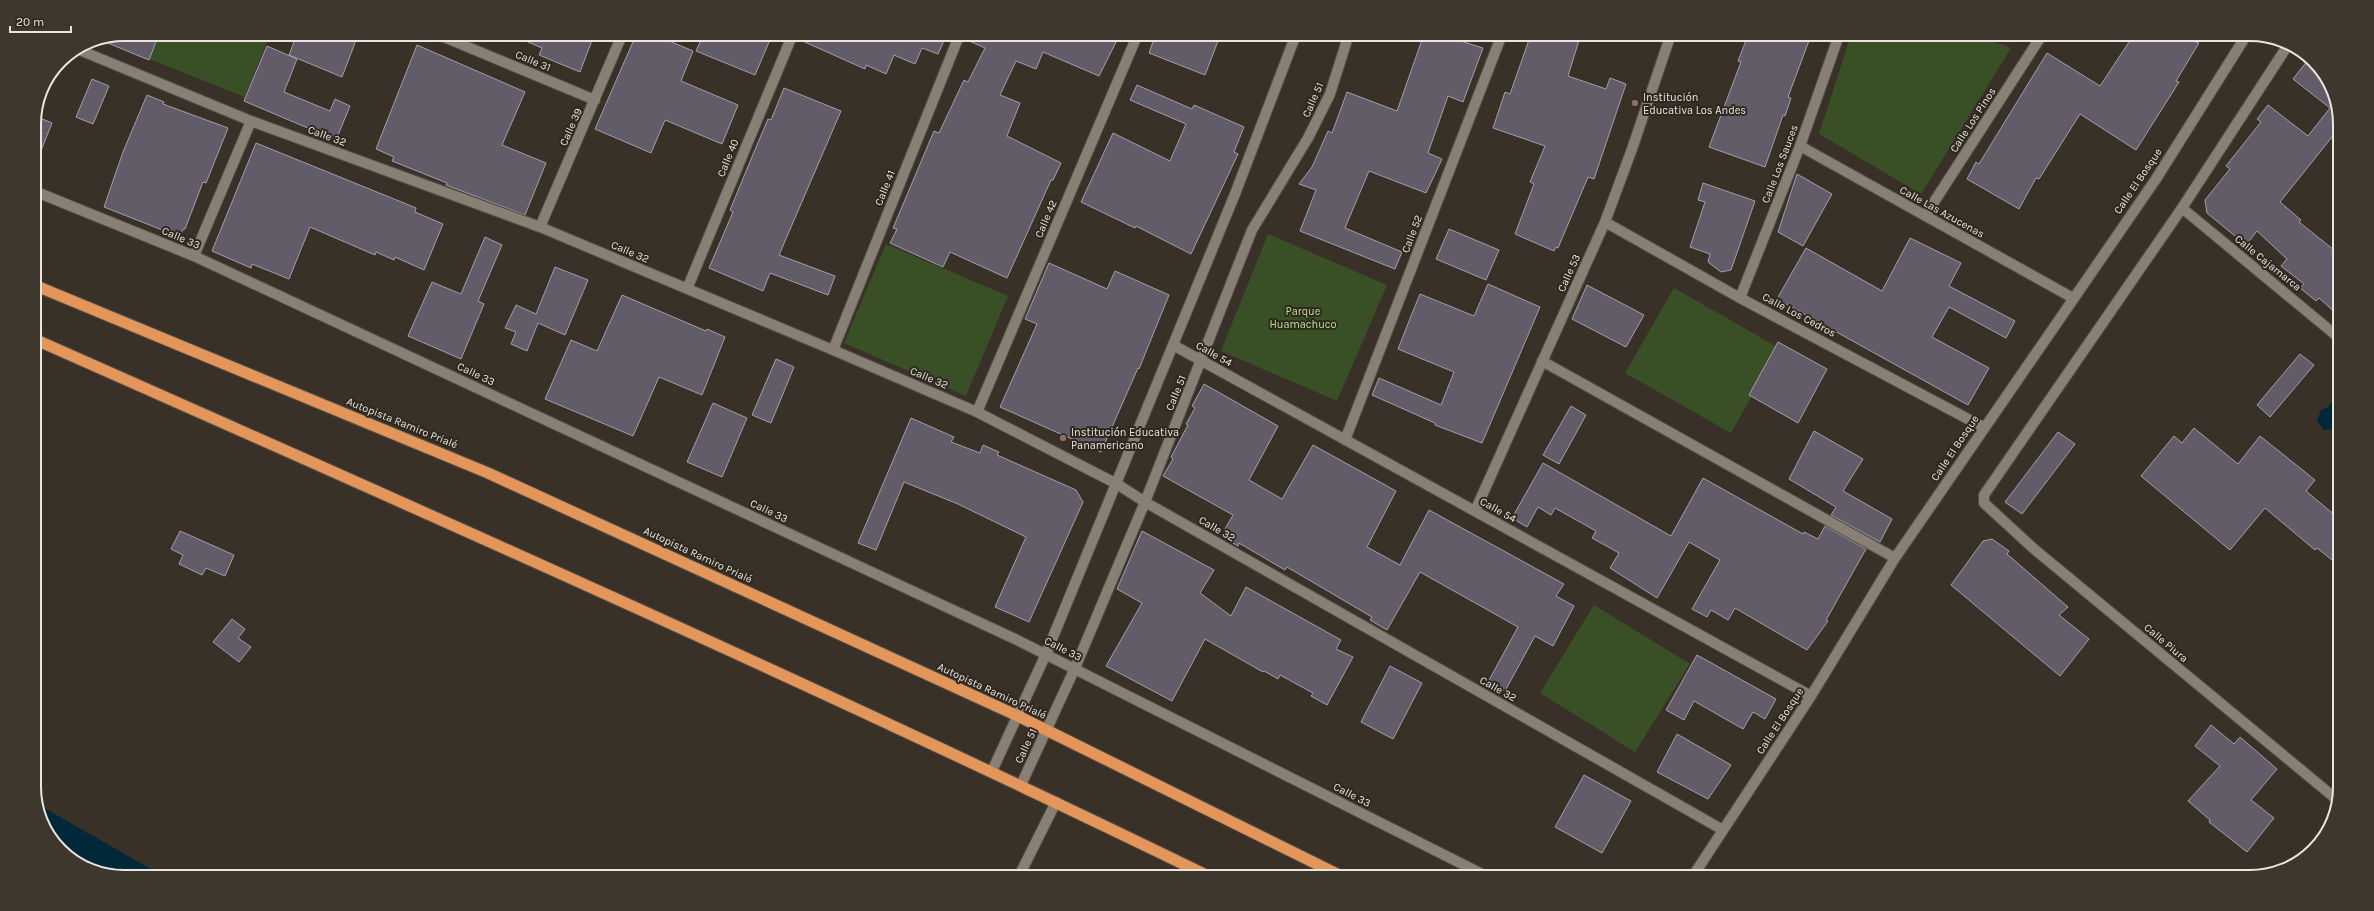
<svg xmlns="http://www.w3.org/2000/svg" width="2374" height="911" viewBox="0 0 2374 911" font-family="Karla,sans-serif">
  <style>
    .green { fill: #395026 }
    .water { fill: #002838 }
    .building { fill: #625c68; stroke: #a59eab }
    .lines { fill: none; stroke-linecap: round; stroke-linejoin: round }
    .service-casing { stroke: #554e47; stroke-width: 12 }
    .minor-casing { stroke: #554e47; stroke-width: 12 }
    .trunk-casing { stroke: #554e47; stroke-width: 13 }
    .service { stroke: #898075; stroke-width: 10 }
    .minor { stroke: #898075; stroke-width: 10 }
    .trunk { stroke: #e4965a; stroke-width: 11 }
    .education-dot { fill: #8d6e63; stroke: #2f281e; stroke-width: 1.5 }
    .labels { text-anchor: middle; dominant-baseline: central; stroke-width: 4; stroke-linejoin: round; paint-order: stroke }
    .street-label { font-size: 11px; fill: #eae5df; stroke: #2f281e }
    .poi-label { font-size: 11px; fill: #eae5df; stroke: #2f281e; text-anchor: start }
    .park-label { font-size: 11px; fill: #b5e491; stroke: #2f281e }
    .rim { fill: none; stroke: #eae5df; stroke-width: 2 }
  </style>
  <rect width="100%" height="100%" fill="#393128"/>
  <path class="green" d="M 160,34 L 270,34 L 245,97 L 149,59 Z
    M 1850,38 L 1984,38 L 2011,48 L 1921,194 L 1819,134 Z
    M 1268,234 L 1387,285 L 1337,401 L 1221,351 Z
    M 886,244 L 1008,296 L 966,396 L 844,343 Z
    M 1674,288 L 1779,348 L 1731,433 L 1625,373 Z
    M 1594,605 L 1690,664 L 1635,752 L 1540,693 Z"/>
  <path class="water" d="M 2338,394 L 2338,425 L 2331,429 L 2324,430 L 2317,421 L 2321,410 L 2327,408 Z
    M 39,806 L 39,805 L 156,872 L 95,872 L 52,842 Z"/>
  <path class="building" d="M 124,34 L 159,34 L 149,60 L 98,39 Z
    M 297,34 L 358,35 L 342,77 L 289,55 Z
    M 512,35 L 594,35 L 580,72 L 539,55 L 542,48 Z
    M 636,35 L 655,35 L 693,51 L 681,81 L 738,105 L 722,144 L 665,120 L 651,153 L 595,129 Z
    M 703,35 L 772,35 L 755,75 L 696,51 Z
    M 798,36 L 946,36 L 938,54 L 922,48 L 915,64 L 894,55 L 886,74 L 866,65 L 865,69 L 798,39 Z
    M 965,36 L 1119,36 L 1099,76 L 1043,52 L 1036,69 L 1016,61 L 1000,95 L 1020,103 L 1007,136 L 1061,163 L 1053,180 L 1051,180 L 1007,278 L 950,252 L 943,267 L 890,243 L 897,229 L 893,228 L 934,131 L 939,133 L 964,80 L 968,82 L 985,48 L 965,39 Z
    M 1155,36 L 1220,36 L 1205,75 L 1149,53 Z
    M 1423,37 L 1448,37 L 1483,48 L 1463,102 L 1448,96 L 1428,153 L 1442,159 L 1426,193 L 1369,171 L 1345,228 L 1402,252 L 1395,269 L 1300,231 L 1316,190 L 1299,184 L 1312,167 L 1328,131 L 1332,133 L 1347,92 L 1397,111 Z
    M 1530,37 L 1580,37 L 1568,76 L 1606,89 L 1610,78 L 1626,84 L 1594,179 L 1588,177 L 1558,248 L 1556,247 L 1554,251 L 1515,234 L 1534,184 L 1530,182 L 1545,146 L 1493,128 L 1505,92 L 1510,94 Z
    M 1747,38 L 1810,38 L 1788,97 L 1791,98 L 1785,116 L 1783,115 L 1765,167 L 1709,147 L 1741,62 L 1738,61 Z
    M 2131,39 L 2186,39 L 2199,43 L 2176,81 L 2179,82 L 2136,150 L 2080,114 L 2039,179 L 2036,178 L 2019,209 L 1967,179 L 1976,162 L 1979,164 L 2047,53 L 2100,86 Z
    M 417,45 L 525,92 L 502,145 L 546,163 L 525,215 L 446,185 L 447,183 L 392,161 L 394,157 L 376,149 Z
    M 267,46 L 297,59 L 284,92 L 330,111 L 335,99 L 350,106 L 336,140 L 244,101 Z
    M 2308,60 L 2321,69 L 2340,118 L 2340,127 L 2280,202 L 2301,220 L 2299,222 L 2339,254 L 2338,315 L 2319,298 L 2316,301 L 2300,288 L 2304,284 L 2281,266 L 2287,259 L 2257,231 L 2246,245 L 2207,213 L 2205,200 L 2230,169 L 2226,166 L 2261,122 L 2257,119 L 2268,105 L 2308,136 L 2330,108 L 2293,79 Z
    M 92,79 L 109,86 L 93,124 L 76,117 Z
    M 1137,85 L 1192,109 L 1194,105 L 1244,127 L 1234,152 L 1238,154 L 1191,254 L 1136,226 L 1135,228 L 1081,202 L 1113,133 L 1170,161 L 1186,124 L 1130,100 Z
    M 784,88 L 841,111 L 779,255 L 835,276 L 828,295 L 770,273 L 763,291 L 709,268 L 733,212 L 730,210 L 754,152 L 768,119 L 771,120 Z
    M 147,95 L 164,102 L 163,104 L 228,128 L 206,183 L 203,182 L 185,229 L 183,229 L 180,237 L 104,207 L 123,152 Z
    M 35,116 L 52,123 L 34,168 L 34,118 Z
    M 256,143 L 399,201 L 416,208 L 415,212 L 443,224 L 424,270 L 395,257 L 394,260 L 376,252 L 375,255 L 310,227 L 289,279 L 252,264 L 251,268 L 212,251 Z
    M 1797,174 L 1832,194 L 1803,246 L 1778,232 Z
    M 1703,183 L 1755,201 L 1731,270 L 1721,272 L 1708,262 L 1710,254 L 1690,247 L 1705,202 L 1698,200 Z
    M 1449,229 L 1499,250 L 1486,280 L 1436,259 Z
    M 485,237 L 502,245 L 478,301 L 484,304 L 461,359 L 408,336 L 432,282 L 461,294 Z
    M 1910,238 L 1961,263 L 1949,286 L 2015,321 L 2006,338 L 1949,307 L 1932,337 L 1989,368 L 1968,405 L 1777,299 L 1806,248 L 1882,291 Z
    M 1049,263 L 1107,289 L 1115,271 L 1169,295 L 1139,369 L 1138,368 L 1101,452 L 1000,407 L 1037,324 L 1025,319 Z
    M 555,267 L 588,280 L 565,335 L 538,323 L 527,351 L 511,344 L 516,332 L 505,328 L 516,305 L 536,314 Z
    M 1488,284 L 1540,307 L 1482,443 L 1435,425 L 1435,423 L 1372,395 L 1379,378 L 1441,405 L 1454,372 L 1398,349 L 1413,311 L 1420,294 L 1474,316 Z
    M 1587,285 L 1644,315 L 1626,347 L 1572,319 Z
    M 622,295 L 706,331 L 707,329 L 725,337 L 702,395 L 659,377 L 633,436 L 545,399 L 571,340 L 597,351 Z
    M 1778,342 L 1827,369 L 1798,423 L 1749,395 Z
    M 2300,354 L 2314,365 L 2270,417 L 2257,405 Z
    M 776,359 L 794,367 L 771,423 L 752,415 Z
    M 1204,384 L 1278,426 L 1249,480 L 1282,499 L 1313,445 L 1396,491 L 1367,547 L 1400,565 L 1429,510 L 1564,584 L 1556,596 L 1574,606 L 1553,646 L 1535,636 L 1505,691 L 1488,682 L 1518,627 L 1420,572 L 1387,630 L 1370,620 L 1372,617 L 1287,567 L 1285,570 L 1239,543 L 1238,546 L 1221,536 L 1233,515 L 1163,476 L 1173,459 L 1171,457 L 1188,425 L 1186,424 L 1195,408 L 1192,406 Z
    M 713,403 L 747,418 L 722,477 L 687,462 Z
    M 1571,406 L 1586,415 L 1559,464 L 1543,455 Z
    M 911,418 L 954,437 L 951,442 L 980,453 L 983,445 L 999,452 L 997,455 L 1076,490 L 1083,502 L 1029,622 L 995,607 L 1026,537 L 958,504 L 904,482 L 876,550 L 858,543 Z
    M 2194,428 L 2238,464 L 2260,436 L 2315,480 L 2306,491 L 2337,517 L 2337,564 L 2317,548 L 2315,550 L 2265,508 L 2230,550 L 2141,476 L 2174,436 L 2182,443 Z
    M 1814,431 L 1863,459 L 1843,491 L 1892,519 L 1880,542 L 1831,515 L 1836,507 L 1789,479 Z
    M 2058,432 L 2075,444 L 2022,514 L 2005,502 Z
    M 1543,463 L 1671,536 L 1703,478 L 1803,534 L 1804,532 L 1818,539 L 1825,526 L 1866,549 L 1826,620 L 1828,621 L 1807,650 L 1735,608 L 1728,620 L 1711,610 L 1707,617 L 1692,609 L 1720,560 L 1689,542 L 1657,598 L 1610,568 L 1619,553 L 1592,538 L 1596,531 L 1555,508 L 1551,515 L 1538,507 L 1527,527 L 1512,518 Z
    M 180,531 L 234,555 L 225,576 L 206,568 L 202,575 L 179,564 L 183,555 L 171,549 Z
    M 1142,531 L 1214,570 L 1200,593 L 1231,616 L 1246,587 L 1341,640 L 1336,649 L 1353,657 L 1327,705 L 1311,696 L 1313,693 L 1280,675 L 1278,679 L 1264,671 L 1263,672 L 1205,639 L 1172,701 L 1106,666 L 1142,603 L 1117,589 Z
    M 1992,539 L 2009,551 L 2007,554 L 2068,607 L 2059,615 L 2089,639 L 2060,676 L 1951,585 L 1983,541 Z
    M 232,619 L 245,629 L 238,638 L 251,647 L 239,662 L 213,642 Z
    M 1697,655 L 1776,699 L 1765,719 L 1753,712 L 1743,729 L 1694,701 L 1684,720 L 1666,710 Z
    M 1390,666 L 1422,683 L 1393,739 L 1361,722 Z
    M 2211,725 L 2234,744 L 2240,737 L 2277,769 L 2251,800 L 2274,818 L 2247,852 L 2209,822 L 2210,820 L 2188,801 L 2220,766 L 2195,746 Z
    M 1677,734 L 1731,765 L 1708,799 L 1657,772 Z
    M 1584,775 L 1631,801 L 1602,853 L 1555,827 Z"/>
  <g class="lines">
    <defs>
      <path id="service" d="M 1020,874 L 1056,802"/>
      <path id="minor" d="M 439,35 L 595,100
        M 2288,45 L 2182,208 L 1984,495 L 1984,503 L 2033,548 L 2335,798
        M 77,49 L 251,121 L 540,227 L 833,350 L 977,412 L 1117,484 L 1145,502 L 1723,830
        M 1800,146 L 2073,298
        M 34,191 L 194,256 L 1015,639 L 1484,875
        M 2182,208 L 2338,337
        M 1925,216 L 2040,38
        M 1605,222 L 1740,298 L 1983,427
        M 540,227 L 622,35
        M 194,256 L 251,121
        M 687,289 L 792,36
        M 1740,298 L 1800,146 L 1838,38
        M 1173,345 L 1811,696
        M 833,350 L 959,36
        M 1542,361 L 1895,558
        M 977,412 L 1137,36
        M 1345,440 L 1501,37
        M 1475,511 L 1605,222 L 1632,149 L 1670,37
        M 992,771 L 1046,654 L 1235,194 L 1295,37
        M 1021,785 L 1075,668 L 1145,502 L 1252,230 L 1308,138 L 1330,94 L 1348,37
        M 1693,876 L 1811,696 L 1895,558 L 2156,179 L 2244,39"/>
      <path id="trunk" d="M 34,285 L 488,473 L 1018,716 L 1339,875
        M 34,339 C 427,513 820,687 1206,875"/>
    </defs>
    <use href="#service" class="service-casing"/>
    <use href="#minor" class="minor-casing"/>
    <use href="#trunk" class="trunk-casing"/>
    <use href="#service" class="service"/>
    <use href="#minor" class="minor"/>
    <use href="#trunk" class="trunk"/>
  </g>
  <g class="education-dot">
    <circle cx="1635" cy="103" r="4"/>
    <circle cx="1063" cy="438" r="4"/>
  </g>
  <g class="labels">
    <g class="street-label">
      <text transform="translate(533 61) rotate(23)">Calle 31</text>
      <text transform="translate(1313 100) rotate(-66)">Calle 51</text>
      <text transform="translate(1973 120) rotate(-57)">Calle Los Pinos</text>
      <text transform="translate(571 127) rotate(-66)">Calle 39</text>
      <text transform="translate(327 136) rotate(20)">Calle 32</text>
      <text transform="translate(728 158) rotate(-68)">Calle 40</text>
      <text transform="translate(1780 164) rotate(-69)">Calle Los Sauces</text>
      <text transform="translate(2138 181) rotate(-56)">Calle El Bosque</text>
      <text transform="translate(885 188) rotate(-68)">Calle 41</text>
      <text transform="translate(1942 212) rotate(29)">Calle Las Azucenas</text>
      <text transform="translate(1046 219) rotate(-67)">Calle 42</text>
      <text transform="translate(1412 234) rotate(-69)">Calle 52</text>
      <text transform="translate(181 238) rotate(23)">Calle 33</text>
      <text transform="translate(630 252) rotate(23)">Calle 32</text>
      <text transform="translate(2268 263) rotate(39)">Calle Cajamarca</text>
      <text transform="translate(1569 273) rotate(-66)">Calle 53</text>
      <text transform="translate(1799 315) rotate(28)">Calle Los Cedros</text>
      <text transform="translate(1214 354) rotate(29)">Calle 54</text>
      <text transform="translate(476 374) rotate(25)">Calle 33</text>
      <text transform="translate(929 378) rotate(23)">Calle 32</text>
      <text transform="translate(1176 393) rotate(-68)">Calle 51</text>
      <text transform="translate(402 423) rotate(22)">Autopista Ramiro Prialé</text>
      <text transform="translate(1955 448) rotate(-56)">Calle El Bosque</text>
      <text transform="translate(1498 510) rotate(29)">Calle 54</text>
      <text transform="translate(769 511) rotate(25)">Calle 33</text>
      <text transform="translate(1217 529) rotate(30)">Calle 32</text>
      <text transform="translate(698 555) rotate(25)">Autopista Ramiro Prialé</text>
      <text transform="translate(2166 643) rotate(40)">Calle Piura</text>
      <text transform="translate(1063 649) rotate(27)">Calle 33</text>
      <text transform="translate(1498 689) rotate(29)">Calle 32</text>
      <text transform="translate(992 691) rotate(25)">Autopista Ramiro Prialé</text>
      <text transform="translate(1780 721) rotate(-57)">Calle El Bosque</text>
      <text transform="translate(1026 746) rotate(-65)">Calle 51</text>
      <text transform="translate(1352 795) rotate(27)">Calle 33</text>
    </g>
    <g class="poi-label">
      <text x="1643" y="97">Institución<tspan x="1643" dy="13">Educativa Los Andes</tspan></text>
      <text x="1071" y="432">Institución Educativa<tspan x="1071" dy="13">Panamericano</tspan></text>
    </g>
    <g class="park-label">
      <text x="1303" y="311">Parque<tspan x="1303" dy="13">Huamachuco</tspan></text>
    </g>
  </g>
  <path d="M0 0H2374V911H0ZM124 41H2250A83 83 0 0 1 2333 124V787A83 83 0 0 1 2250 870H124A83 83 0 0 1 41 787V124A83 83 0 0 1 124 41Z" fill="#3e372d" fill-rule="evenodd"/>
  <path class="rim" d="M124 41H2250A83 83 0 0 1 2333 124V787A83 83 0 0 1 2250 870H124A83 83 0 0 1 41 787V124A83 83 0 0 1 124 41Z"/>
  <path d="M10 26v6h61v-6" fill="none" stroke="#eae5df" stroke-width="2"/>
  <text x="16" y="26" font-size="12" fill="#eae5df" stroke="#2f281e" stroke-width="3" paint-order="stroke">20 m</text>
</svg>
